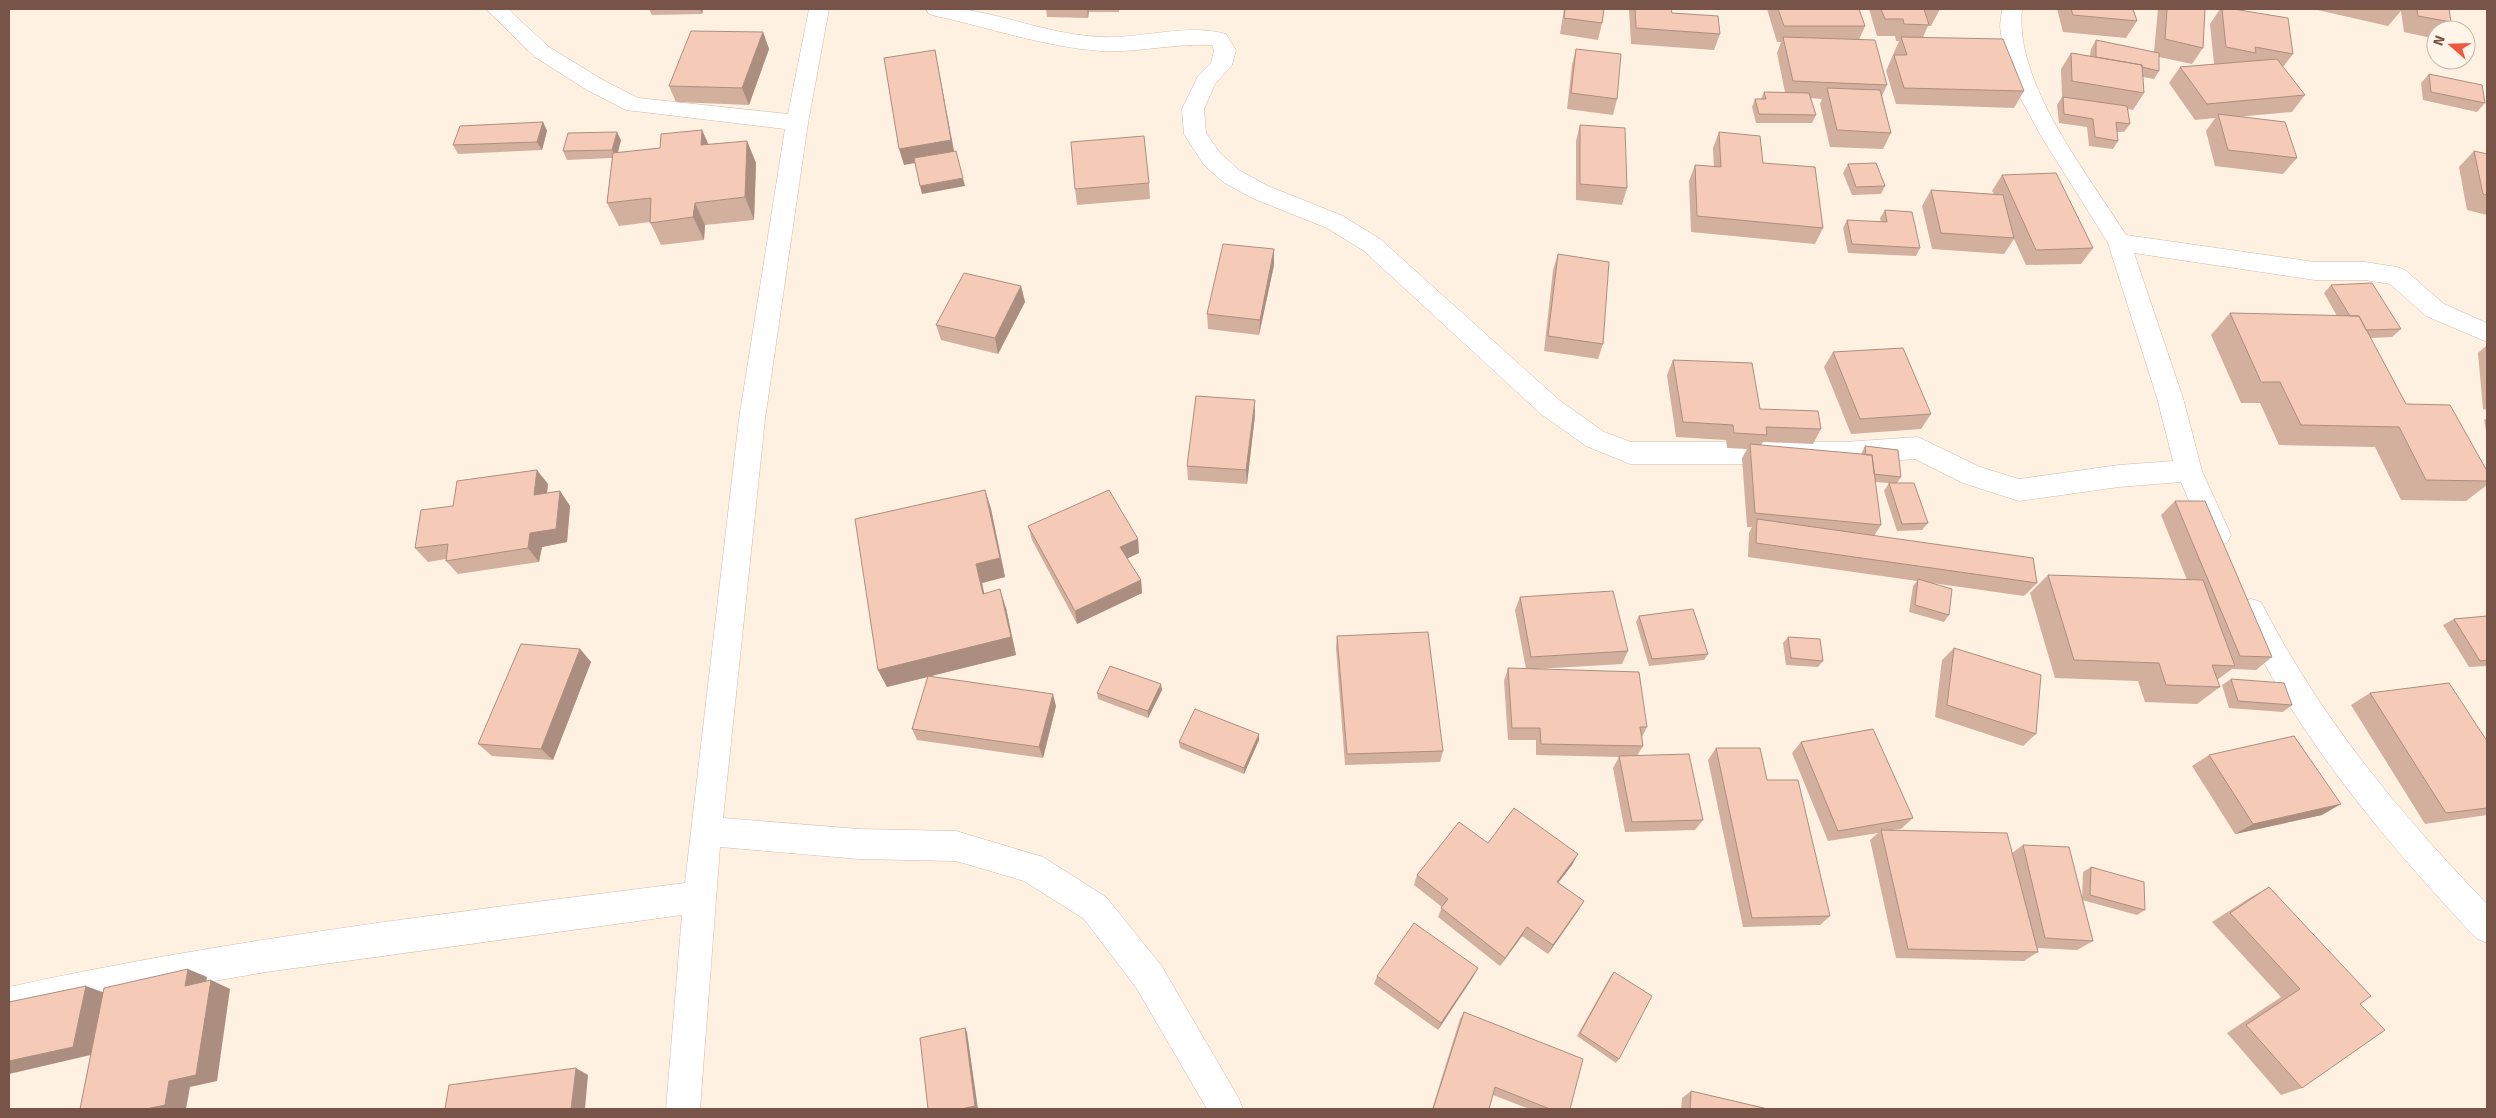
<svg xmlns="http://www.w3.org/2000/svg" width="2496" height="1118" viewBox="0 0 2496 1118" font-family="Signika,sans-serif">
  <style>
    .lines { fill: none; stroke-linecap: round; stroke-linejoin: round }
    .minor-casing { stroke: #d1b9ab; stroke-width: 1 }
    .minor { fill: #fff; fill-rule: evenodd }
    .wall { fill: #d3af9d }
    .shaded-wall { fill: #ac8e80 }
    .building { fill: #f5cbb7; stroke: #ac8e80 }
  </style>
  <rect width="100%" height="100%" fill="#fef1e2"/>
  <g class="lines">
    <defs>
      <path id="minor" d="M 486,9 L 508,9 L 549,47 L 603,80 L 638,98 L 788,114 L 809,9 L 829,9 L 808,123 L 765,419 L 723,818 L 859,829 L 956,831 L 1043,857 L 1106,897 L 1161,965 L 1238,1097 L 1243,1109 L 1207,1109 L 1137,989 L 1084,919 L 1024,881 L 956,861 L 859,859 L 720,847 L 700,1109 L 666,1109 L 682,915 L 266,972 L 94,1002 L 9,1019 L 9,987 C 232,938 459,912 685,883 L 739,419 L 785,129 L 626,110 L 587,90 L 535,57 Z
        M 926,9 C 938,9 952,7 964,9 C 1010,17 1054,35 1101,37 C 1142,39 1186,23 1226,34 L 1236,50 L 1232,65 L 1215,84 L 1204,109 L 1206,133 L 1220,153 L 1239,170 L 1268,186 L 1343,216 L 1380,239 L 1559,400 L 1604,432 L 1631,442 L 1845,442 L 1918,437 L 1980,467 L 2019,479 L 2119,465 L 2173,461 L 2157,398 L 2108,243 L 2041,136 L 2015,88 L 2004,57 L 2000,26 L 2002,9 L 2022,9 C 2014,83 2088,174 2126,235 L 2315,262 L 2365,262 L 2397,267 L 2405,270 L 2444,304 L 2487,323 L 2487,342 L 2426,316 L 2390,284 L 2365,280 L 2315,280 L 2134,253 L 2183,398 L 2202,471 L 2231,535 L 2227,543 L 2217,546 L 2207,543 L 2181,482 L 2119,487 L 2019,501 L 1963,483 L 1915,459 L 1845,464 L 1630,464 L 1586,446 L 1541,414 L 1364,251 L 1327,228 L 1252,198 L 1223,182 L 1204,165 L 1184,134 L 1182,109 L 1198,76 L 1211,63 L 1214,50 L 1212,45 C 1175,43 1138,53 1101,51 C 1045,47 991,28 936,16 L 929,14 Z
        M 2251,599 L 2261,602 C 2321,719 2397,810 2487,904 L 2487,943 L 2476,938 C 2382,838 2296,735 2237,611 L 2241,602 Z"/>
    </defs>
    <use href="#minor" class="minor-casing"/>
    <use href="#minor" class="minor"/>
  </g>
  <path class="wall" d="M 649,9 L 703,9 L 702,14 L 652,15 Z
    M 1046,9 L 1119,9 L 1119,12 L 1089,12 L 1088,18 L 1047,17 Z
    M 1564,9 L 1604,9 L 1602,23 L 1598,40 L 1560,34 Z
    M 1629,9 L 1671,9 L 1672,13 L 1720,34 L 1714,50 L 1631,44 Z
    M 1692,9 L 1751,9 L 1751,10 L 1693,10 Z
    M 1767,9 L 1859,9 L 1865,26 L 1859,40 L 1887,85 L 1882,96 L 1891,133 L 1883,149 L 1830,147 L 1820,104 L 1822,99 L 1811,98 L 1816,115 L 1812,123 L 1756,123 L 1752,107 L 1755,99 L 1761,99 L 1764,92 L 1785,92 L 1777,53 L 1781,42 L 1777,42 Z
    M 1869,9 L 1940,9 L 1931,26 L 1928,26 L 1923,37 L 2024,91 L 2014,108 L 1896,104 L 1886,71 L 1899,41 L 1896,41 L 1895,36 L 1877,36 Z
    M 2057,9 L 2133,9 L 2137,21 L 2126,38 L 2063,32 Z
    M 2158,9 L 2205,9 L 2203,48 L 2192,64 L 2159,57 L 2159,71 L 2154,79 L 2143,77 L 2144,93 L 2133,110 L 2128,109 L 2130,124 L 2124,132 L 2117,132 L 2118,141 L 2113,149 L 2089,146 L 2087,127 L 2059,123 L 2057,105 L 2062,97 L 2061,69 L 2071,53 L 2090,56 L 2091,49 L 2096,40 L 2154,52 Z
    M 2220,9 L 2233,9 L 2293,54 L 2283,67 L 2305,95 L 2292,112 L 2236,117 L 2297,158 L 2283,174 L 2215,166 L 2206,131 L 2215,118 L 2195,120 L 2169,83 L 2180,67 L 2214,64 L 2210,24 Z
    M 2313,9 L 2449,9 L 2451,22 L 2444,30 L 2436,30 L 2436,39 L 2404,32 L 2401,11 L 2388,26 Z
    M 763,32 L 769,49 L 749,105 L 676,102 L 669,86 Z
    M 1576,49 L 1617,99 L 1613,115 L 1567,109 L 1572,65 Z
    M 2429,74 L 2485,103 L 2477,112 L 2423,100 L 2421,83 Z
    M 543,122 L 547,131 L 542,150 L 458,154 L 453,145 Z
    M 1580,125 L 1627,188 L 1622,205 L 1576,200 L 1576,141 Z
    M 702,130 L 709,145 L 747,141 L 756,163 L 754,220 L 705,225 L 704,240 L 661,245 L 650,222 L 619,226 L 607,203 L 612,158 L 567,160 L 563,151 L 621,140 L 618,153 L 660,148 Z
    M 1719,132 L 1763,163 L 1823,228 L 1815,244 L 1691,232 L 1689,181 L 1695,165 L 1714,167 L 1713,148 Z
    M 2474,151 L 2487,154 L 2487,215 L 2467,210 L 2459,167 Z
    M 1848,164 L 1885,186 L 1881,194 L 1852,195 L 1843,173 Z
    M 2002,175 L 2093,248 L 2081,264 L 2026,265 L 2014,239 L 2004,254 L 1932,249 L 1922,206 L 1931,190 L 1994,194 L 1992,191 Z
    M 1149,183 L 1150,199 L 1077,205 L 1075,189 Z
    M 1885,210 L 1920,248 L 1916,256 L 1848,253 L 1843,228 L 1847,220 L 1881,222 L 1880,218 Z
    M 1558,254 L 1603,344 L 1598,359 L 1544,351 L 1553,270 Z
    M 1274,265 L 1259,335 L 1208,329 L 1207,314 Z
    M 2331,285 L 2401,329 L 2392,337 L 2370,338 L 2406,404 L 2487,471 L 2487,485 L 2466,501 L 2401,500 L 2375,447 L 2279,445 L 2260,403 L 2241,403 L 2211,335 L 2230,313 L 2337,316 L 2324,293 Z
    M 1021,286 L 1025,302 L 998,354 L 941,340 L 936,325 Z
    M 2487,345 L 2487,410 L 2483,409 L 2478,353 Z
    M 1833,352 L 1931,414 L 1921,429 L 1851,434 L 1824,367 Z
    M 1673,360 L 1760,409 L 1821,429 L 1813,444 L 1763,442 L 1761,445 L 1861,454 L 1865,446 L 1901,477 L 1897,483 L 1928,523 L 1922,530 L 1897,531 L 1884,491 L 1889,483 L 1875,482 L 1881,525 L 1874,536 L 2037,583 L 2024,596 L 1932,583 L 1949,615 L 1944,622 L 1909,612 L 1913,586 L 1917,581 L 1748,557 L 1749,533 L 1752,527 L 1747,527 L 1742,458 L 1747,449 L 1727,448 L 1726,440 L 1676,437 L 1667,375 Z
    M 1255,415 L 1247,484 L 1188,480 L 1187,466 Z
    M 2487,418 L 2487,436 L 2484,420 Z
    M 548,484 L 547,493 L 560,491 L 570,506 L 567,542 L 542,547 L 539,562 L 458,574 L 446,561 L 446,559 L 428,562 L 415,548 L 453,506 Z
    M 985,490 L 991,509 L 1005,577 L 982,583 L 984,593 L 1006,608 L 1016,655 L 930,676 L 1056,706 L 1043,758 L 917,740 L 912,729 L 928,677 L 887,687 L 878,670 Z
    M 2175,501 L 2272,657 L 2256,670 L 2232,669 L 2217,680 L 2220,687 L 2197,704 L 2145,702 L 2138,681 L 2055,678 L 2030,593 L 2048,575 L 2187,580 L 2161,515 Z
    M 1028,526 L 1138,539 L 1139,553 L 1127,558 L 1141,580 L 1142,593 L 1077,624 L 1032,540 Z
    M 1520,597 L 1628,651 L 1622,664 L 1536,669 L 1647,727 L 1642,737 L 1643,746 L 1637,756 L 1703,820 L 1695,830 L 1625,832 L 1613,768 L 1619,757 L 1536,755 L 1536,740 L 1508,740 L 1504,681 L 1508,668 L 1526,669 L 1515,610 Z
    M 1639,616 L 1708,654 L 1704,660 L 1649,666 L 1636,622 Z
    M 2487,616 L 2487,666 L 2469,667 L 2443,625 L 2454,619 Z
    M 1337,636 L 1443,751 L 1440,762 L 1345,765 L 1336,648 Z
    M 1788,637 L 1823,661 L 1818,667 L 1786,665 L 1783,643 Z
    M 1954,648 L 2036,734 L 2023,746 L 1935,717 L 1942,660 Z
    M 580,649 L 591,662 L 553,760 L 492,756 L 478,744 Z
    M 2231,679 L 2292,705 L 2283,712 L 2229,708 L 2222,685 Z
    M 1162,690 L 1148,718 L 1098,699 L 1097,693 Z
    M 2370,693 L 2487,741 L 2487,815 L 2425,824 L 2351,705 Z
    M 1259,740 L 1244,774 L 1180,748 L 1179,742 Z
    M 1801,742 L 1913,818 L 1901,829 L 1892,830 L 2012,853 L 2023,845 L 2093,941 L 2077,950 L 2037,948 L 2038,952 L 2024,961 L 1896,958 L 1870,840 L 1878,833 L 1828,841 L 1792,753 Z
    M 1716,748 L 1767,780 L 1830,916 L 1820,925 L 1743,927 L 1708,760 Z
    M 2209,755 L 2322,815 L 2235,834 L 2192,766 Z
    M 1488,843 L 1572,865 L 1558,883 L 1584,901 L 1548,954 L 1522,936 L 1500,966 L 1438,917 L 1442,907 L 1414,885 L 1417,875 Z
    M 2091,867 L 2145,910 L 2137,915 L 2082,900 L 2083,872 Z
    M 2269,887 L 2360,1004 L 2302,1088 L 2281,1095 L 2227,1033 L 2281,997 L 2212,922 L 2251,897 Z
    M 1478,968 L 1473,977 L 1438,1030 L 1374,984 L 1377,976 Z
    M 1614,972 L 1619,1059 L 1616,1063 L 1577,1036 L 1610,977 Z
    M 1464,1012 L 1570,1109 L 1529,1109 L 1493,1095 L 1489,1109 L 1432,1109 L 1460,1019 Z
    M 1691,1091 L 1768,1109 L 1681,1109 L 1682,1098 Z"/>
  <path class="shaded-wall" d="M 700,9 L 703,9 L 702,14 Z
    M 1087,9 L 1089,9 L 1088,18 Z
    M 763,32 L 769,49 L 749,105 L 742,88 Z
    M 935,50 L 955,156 L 904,165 L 899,149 Z
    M 543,122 L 547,131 L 542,150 L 537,142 Z
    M 702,130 L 712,153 L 701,145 Z
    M 617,132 L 621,140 L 616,158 L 612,150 Z
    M 747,141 L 756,163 L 754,220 L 745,197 Z
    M 963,178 L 965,186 L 922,194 L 920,186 Z
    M 695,203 L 705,225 L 704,240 L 693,217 Z
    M 1274,249 L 1274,265 L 1259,335 L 1260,320 Z
    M 1021,286 L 1025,302 L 998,354 L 995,338 Z
    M 1255,400 L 1255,415 L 1247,484 L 1246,470 Z
    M 537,470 L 548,484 L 545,509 L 534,495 Z
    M 985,490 L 991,509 L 1005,577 L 982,583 L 988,612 L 983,594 L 976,564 Z
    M 560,491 L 570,506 L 567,542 L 542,547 L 539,562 L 528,548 L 530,533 Z
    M 1138,539 L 1139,553 L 1122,561 L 1120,547 Z
    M 1141,580 L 1142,593 L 1077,624 L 1075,611 Z
    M 1000,589 L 1006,608 L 1016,655 L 887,687 L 878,670 Z
    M 580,649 L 591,662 L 553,760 L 541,749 Z
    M 1161,684 L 1162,690 L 1148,718 L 1148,711 Z
    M 1053,694 L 1056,706 L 1043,758 L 1039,747 Z
    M 1259,734 L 1259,740 L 1244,774 L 1244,768 Z
    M 2341,804 L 2322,815 L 2235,834 L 2253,824 Z
    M 1578,854 L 1572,865 L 1551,892 L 1557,882 Z
    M 1584,901 L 1578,911 L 1548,954 L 1553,945 Z
    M 1527,927 L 1522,936 L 1500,966 L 1505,958 Z
    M 1478,968 L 1473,977 L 1438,1030 L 1441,1023 Z
    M 188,969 L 207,977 L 204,994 L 185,986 Z
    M 211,980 L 230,989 L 217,1081 L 190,1087 L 186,1109 L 146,1109 Z
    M 86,986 L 108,994 L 95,1054 L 9,1074 L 9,1061 Z
    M 965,1028 L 967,1032 L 978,1109 L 961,1109 Z
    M 576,1068 L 588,1075 L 585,1109 L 571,1109 Z"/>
  <path class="building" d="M 1565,9 L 1604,9 L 1602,23 L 1564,18 Z
    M 1635,9 L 1671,9 L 1672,13 L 1718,16 L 1720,34 L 1636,28 Z
    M 1778,9 L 1859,9 L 1865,26 L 1784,26 Z
    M 1881,9 L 1940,9 L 1924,9 L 1929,25 L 1904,24 L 1903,19 L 1885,19 Z
    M 2071,9 L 2133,9 L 2137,21 L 2073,15 Z
    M 2167,9 L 2205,9 L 2203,48 L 2165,39 Z
    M 2222,9 L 2233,9 L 2288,18 L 2293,54 L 2255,47 L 2256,53 L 2226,47 Z
    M 2417,9 L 2449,9 L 2451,22 L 2418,16 Z
    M 691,31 L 763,32 L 742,88 L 669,86 Z
    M 1783,37 L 1875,40 L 1887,85 L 1793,81 Z
    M 1901,37 L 2003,39 L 2024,91 L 1904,88 L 1894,55 L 1907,55 Z
    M 2096,40 L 2159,53 L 2159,71 L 2142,67 L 2142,65 L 2096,57 Z
    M 1576,49 L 1621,54 L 1617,99 L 1571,93 Z
    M 935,50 L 951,140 L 899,149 L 884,58 Z
    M 2071,53 L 2142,65 L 2144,93 L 2072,81 Z
    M 2277,59 L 2305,95 L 2207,104 L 2180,67 Z
    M 2429,74 L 2482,85 L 2485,103 L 2431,92 Z
    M 1827,88 L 1880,90 L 1891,133 L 1837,130 Z
    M 1764,92 L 1809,93 L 1816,115 L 1759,114 L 1755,99 L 1766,99 Z
    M 2063,97 L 2127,106 L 2130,124 L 2116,122 L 2118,141 L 2095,137 L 2093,119 L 2064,114 Z
    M 2218,114 L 2285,122 L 2297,158 L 2228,150 Z
    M 543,122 L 537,142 L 453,145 L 460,126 Z
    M 1580,125 L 1625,128 L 1627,188 L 1580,184 Z
    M 702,130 L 701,145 L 747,141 L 745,197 L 695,203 L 693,217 L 650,223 L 651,198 L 607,203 L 613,153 L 660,148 L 661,134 Z
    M 617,132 L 612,150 L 563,151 L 568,133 Z
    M 1719,132 L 1760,136 L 1763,163 L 1815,167 L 1823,228 L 1697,216 L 1695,165 L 1721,167 Z
    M 1144,136 L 1149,183 L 1075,189 L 1071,142 Z
    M 956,151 L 963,178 L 920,186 L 914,158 Z
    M 2474,151 L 2487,154 L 2487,195 L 2483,194 Z
    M 1876,163 L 1885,186 L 1856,187 L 1848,164 Z
    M 2056,173 L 2093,248 L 2036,250 L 2002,175 Z
    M 1931,190 L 2003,195 L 2014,238 L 1941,233 Z
    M 1885,210 L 1912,212 L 1920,248 L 1852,244 L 1847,220 L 1887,222 Z
    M 1223,244 L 1274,249 L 1260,320 L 1207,314 Z
    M 1558,254 L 1609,262 L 1603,344 L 1548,336 Z
    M 964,273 L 1021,286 L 995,338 L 936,325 Z
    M 2372,283 L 2401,329 L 2366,330 L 2359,316 L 2350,316 L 2331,285 Z
    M 2230,313 L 2359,316 L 2406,404 L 2450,405 L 2487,471 L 2487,481 L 2426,480 L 2399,427 L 2301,425 L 2280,382 L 2261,382 Z
    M 1903,348 L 1931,414 L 1860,419 L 1833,352 Z
    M 1673,360 L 1752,363 L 1760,409 L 1818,411 L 1821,429 L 1766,427 L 1767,435 L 1734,433 L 1733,425 L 1683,422 Z
    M 1196,396 L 1255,400 L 1246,470 L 1187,466 Z
    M 1750,444 L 1872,455 L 1881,525 L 1755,513 Z
    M 1865,446 L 1898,450 L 1901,477 L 1874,474 L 1872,455 L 1866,455 Z
    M 537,470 L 534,495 L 560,491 L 556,529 L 530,533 L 528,548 L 446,561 L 448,544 L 415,548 L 421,510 L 453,506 L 457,481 Z
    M 1889,483 L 1914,483 L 1928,523 L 1902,524 Z
    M 985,490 L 1000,558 L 976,564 L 983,594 L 1000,589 L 1011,637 L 878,670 L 855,519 Z
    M 1109,490 L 1138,539 L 1120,547 L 1141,580 L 1075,611 L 1028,526 Z
    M 2175,501 L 2205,501 L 2272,657 L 2240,656 Z
    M 1757,519 L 2033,558 L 2037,583 L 1756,543 Z
    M 2048,575 L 2203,580 L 2235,666 L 2212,665 L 2220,687 L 2166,685 L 2159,663 L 2074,660 Z
    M 1918,579 L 1952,589 L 1949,615 L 1915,605 Z
    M 1613,591 L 1628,651 L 1531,657 L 1520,597 Z
    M 1693,609 L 1708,654 L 1652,659 L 1639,616 Z
    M 2487,616 L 2487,660 L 2480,661 L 2454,619 Z
    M 1428,632 L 1443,751 L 1347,754 L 1337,636 Z
    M 1788,637 L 1820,639 L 1823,661 L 1791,658 Z
    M 521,644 L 580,649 L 541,749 L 478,744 Z
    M 1954,648 L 2041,675 L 2036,734 L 1947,705 Z
    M 1110,666 L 1161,684 L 1148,711 L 1097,693 Z
    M 1508,668 L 1639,672 L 1647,727 L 1640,727 L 1643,746 L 1541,744 L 1540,728 L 1512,728 Z
    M 928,676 L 1053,694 L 1039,747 L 912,729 Z
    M 2231,679 L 2284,683 L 2292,705 L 2238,701 Z
    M 2449,683 L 2487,741 L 2487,808 L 2446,813 L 2370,693 Z
    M 1195,709 L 1259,734 L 1244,768 L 1179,742 Z
    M 1873,729 L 1913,818 L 1838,831 L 1801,742 Z
    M 2294,736 L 2341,804 L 2253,824 L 2209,755 Z
    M 1716,748 L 1760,748 L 1767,780 L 1798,780 L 1830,916 L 1752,918 Z
    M 1689,754 L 1703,820 L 1632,822 L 1619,756 Z
    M 1514,808 L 1578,854 L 1557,882 L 1584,901 L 1553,945 L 1527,927 L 1505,958 L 1441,908 L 1448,899 L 1417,875 L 1459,822 L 1488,843 Z
    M 1881,830 L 2007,833 L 2038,952 L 1908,949 Z
    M 2023,845 L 2069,847 L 2093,941 L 2045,938 Z
    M 2091,867 L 2144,882 L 2145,910 L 2090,895 Z
    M 2269,887 L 2371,996 L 2360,1004 L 2385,1030 L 2302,1088 L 2246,1025 L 2300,989 L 2230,913 Z
    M 1414,923 L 1478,968 L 1441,1023 L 1377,976 Z
    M 188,969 L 185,986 L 211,980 L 196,1075 L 169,1081 L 165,1105 L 146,1109 L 80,1109 L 104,988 Z
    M 1614,972 L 1652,996 L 1619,1059 L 1580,1033 Z
    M 86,986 L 73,1047 L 9,1061 L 9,1002 Z
    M 1464,1012 L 1583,1059 L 1570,1109 L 1550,1109 L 1495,1087 L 1489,1109 L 1433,1109 Z
    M 965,1028 L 975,1106 L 961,1109 L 928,1109 L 920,1038 Z
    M 576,1068 L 571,1109 L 445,1109 L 449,1085 Z
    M 1691,1091 L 1768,1109 L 1690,1109 Z"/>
  <rect width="2496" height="1118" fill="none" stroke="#775447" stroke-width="20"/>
  <g transform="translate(2451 45) rotate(290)"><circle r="24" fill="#fff5e9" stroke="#c9b5a8"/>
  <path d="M0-4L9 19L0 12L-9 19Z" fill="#ef593f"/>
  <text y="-8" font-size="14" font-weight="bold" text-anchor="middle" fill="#775447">N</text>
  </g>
</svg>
